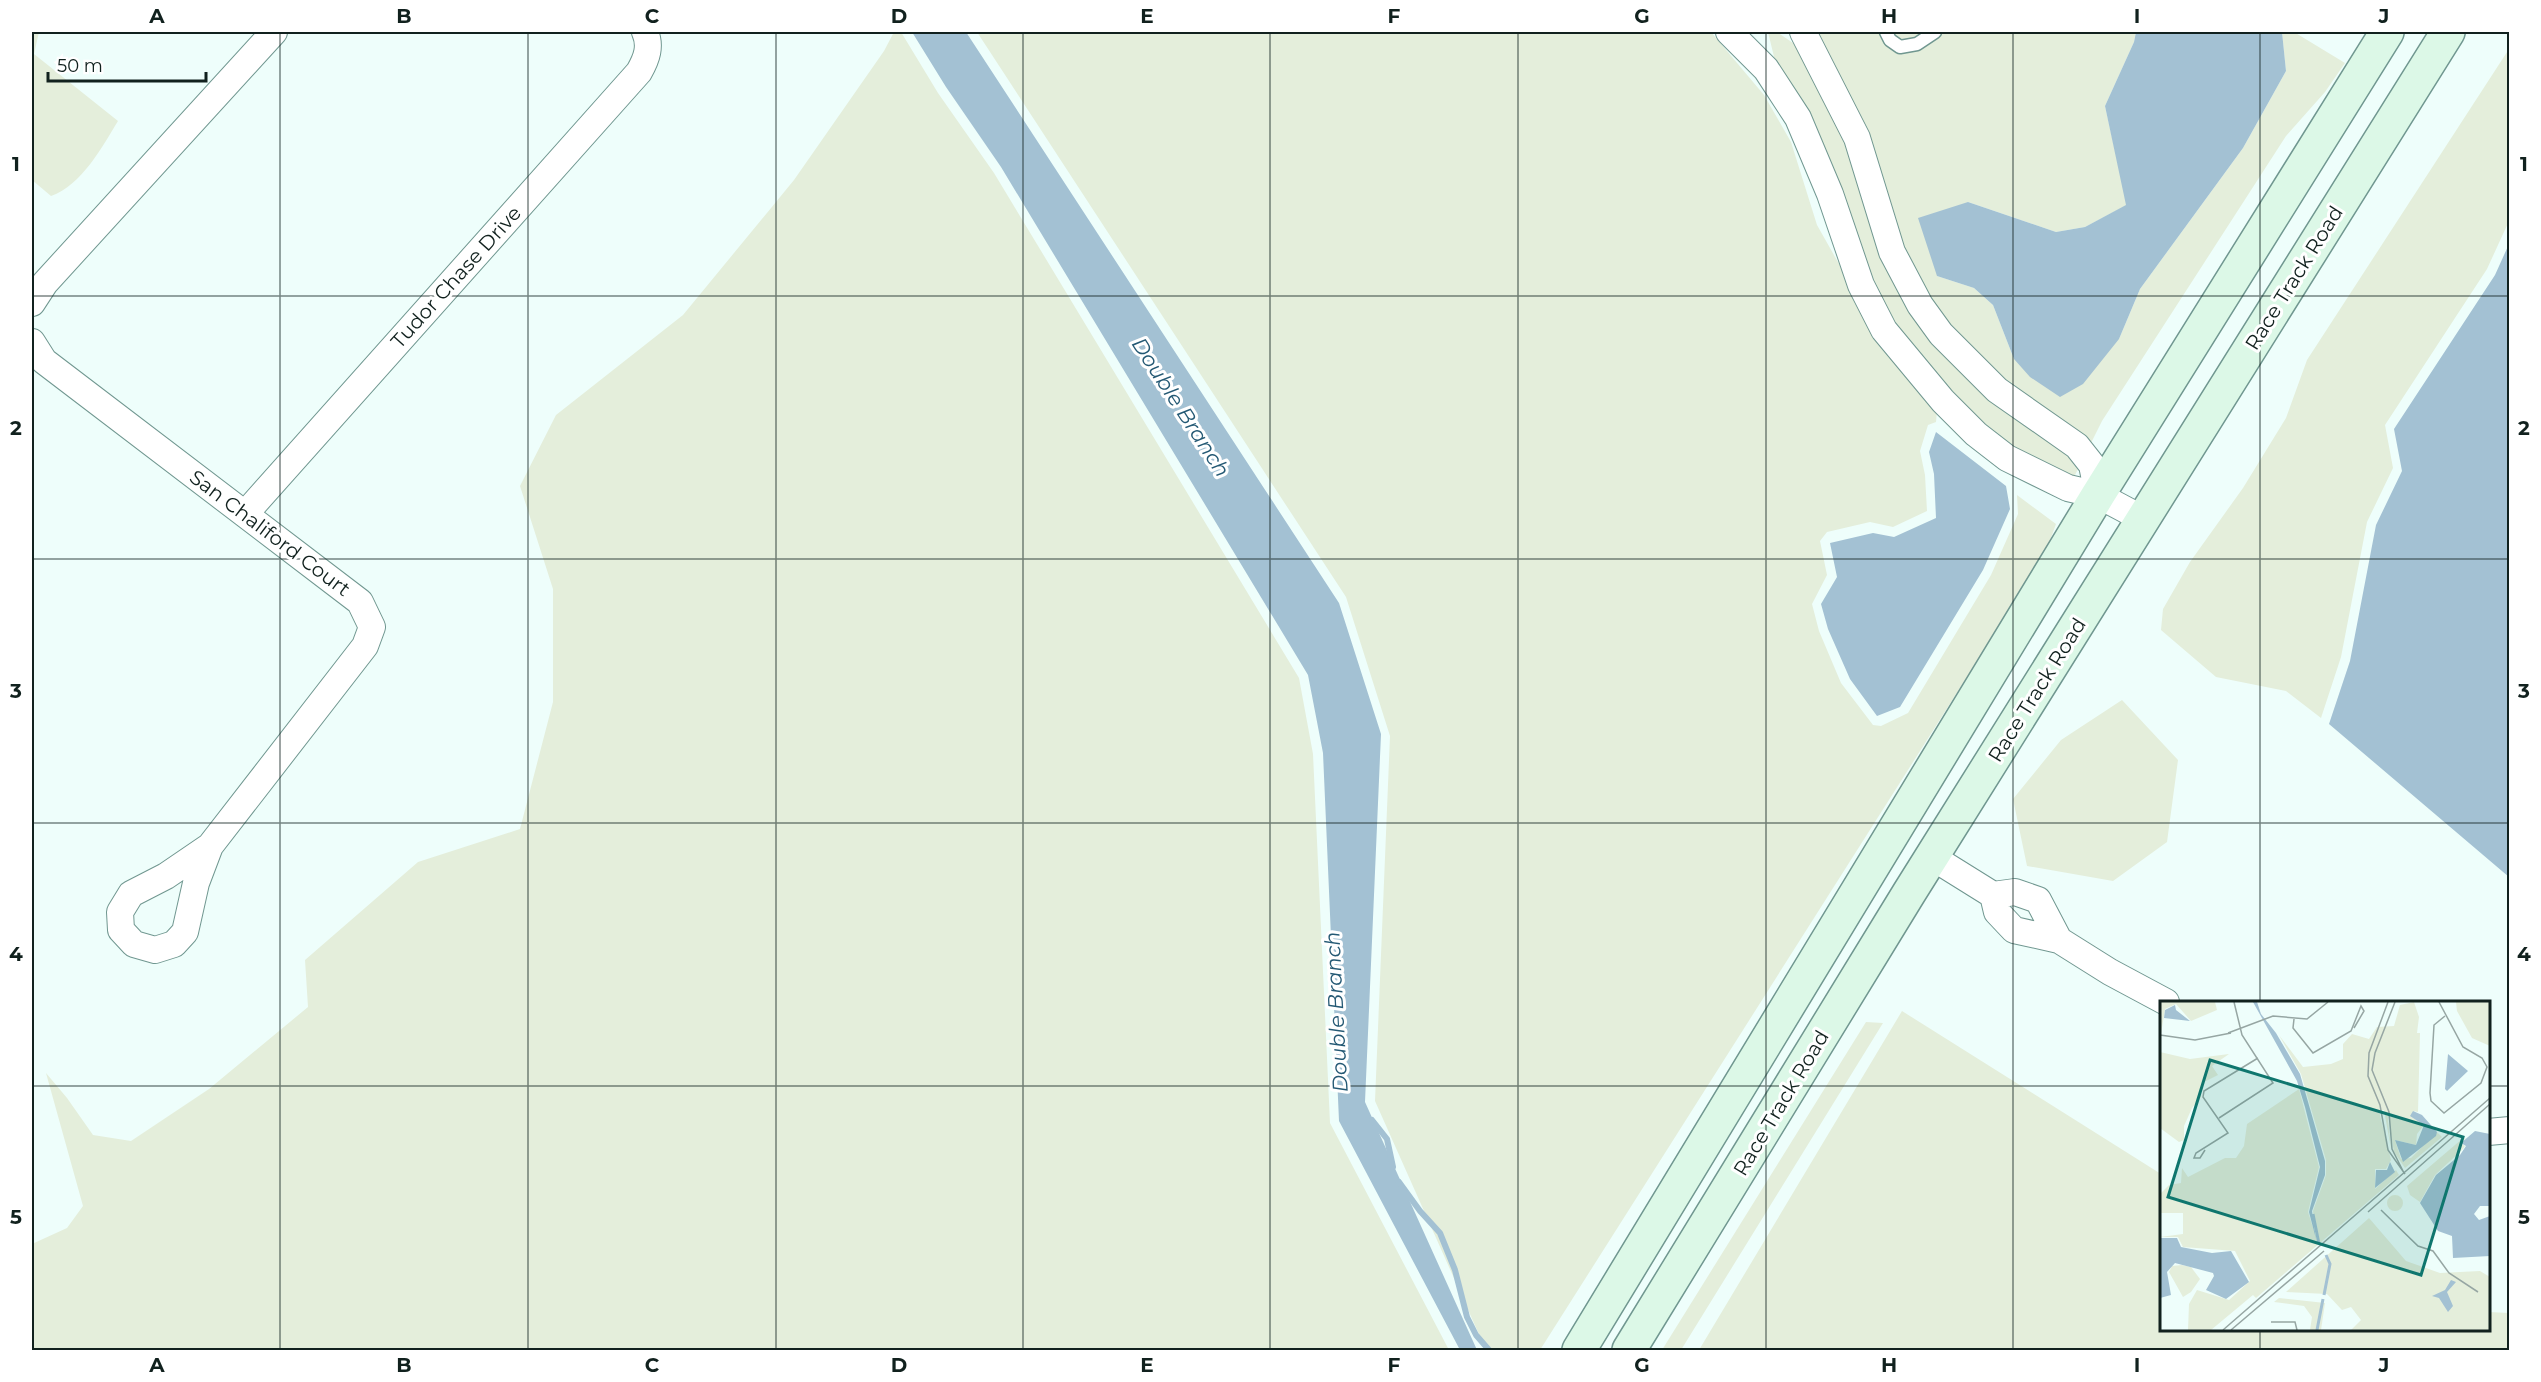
<svg xmlns="http://www.w3.org/2000/svg" width="2541" height="1382" viewBox="0 0 2541 1382" font-family="Montserrat,sans-serif">
  <style>
    .green { fill: #e4eedb }
    .water { fill: #a3c1d3 }
    .lines { fill: none; stroke-linecap: round; stroke-linejoin: round }
    .stream { stroke: #a3c1d3; stroke-width: 6 }
    .service-casing { stroke: #709790; stroke-width: 15 }
    .minor-casing { stroke: #709790; stroke-width: 28 }
    .secondary-casing { stroke: #709790; stroke-width: 36 }
    .service { stroke: #fff; stroke-width: 12 }
    .minor { stroke: #fff; stroke-width: 26 }
    .secondary { stroke: #dcf8e7; stroke-width: 33 }
    .grid { fill: none; stroke: #11211e; stroke-width: 1.5; stroke-opacity: 0.55 }
    .labels { text-anchor: middle; dominant-baseline: central; stroke-width: 6; stroke-linejoin: round; paint-order: stroke }
    .street-label { font-size: 20px; fill: #11211e; stroke: #fff }
    .water-label { font-size: 21px; font-style: italic; fill: #245974; stroke: #fff }
    .inset-river { fill: none; stroke: #a3c1d3; stroke-width: 3 }
    .inset-road { fill: none; stroke: #96a6a3; stroke-width: 1.5 }
    .view { fill: #0f766e; fill-opacity: 0.15; stroke: #0f766e; stroke-width: 3 }
    .inset-edge { fill: none; stroke: #11211e; stroke-width: 3 }
    .neatline { fill: none; stroke: #11211e; stroke-width: 2 }
    .grid-label { font-size: 20px; text-anchor: middle; font-weight: bold; fill: #11211e }
  </style>
  <rect width="100%" height="100%" fill="#eefefb"/>
  <path class="green" d="M 32,32 L 39,32 L 34,54 L 118,121 C 102,147 82,185 51,196 L 32,180 Z
    M 894,32 L 901,32 L 938,93 L 994,173 L 1299,678 L 1313,754 L 1330,1123 L 1449,1350 L 32,1350 L 32,1244 L 67,1228 L 83,1206 L 46,1073 L 67,1098 L 93,1135 L 131,1141 L 209,1089 L 308,1007 L 305,960 L 418,862 L 520,829 L 553,702 L 553,589 L 520,486 L 556,415 L 683,315 L 794,180 L 884,51 Z
    M 977,32 L 1711,32 L 1764,95 L 1791,142 L 1817,225 L 1843,271 L 1937,411 L 1936,422 L 1928,425 L 1920,451 L 1925,475 L 1927,511 L 1893,527 L 1870,522 L 1827,532 L 1820,541 L 1827,575 L 1812,604 L 1819,631 L 1841,683 L 1873,725 L 1881,726 L 1908,713 L 1991,575 L 2018,514 L 2017,495 L 2056,524 L 2045,554 L 1540,1350 L 1486,1350 L 1375,1101 L 1390,736 L 1346,597 Z
    M 1768,32 L 1777,32 L 1796,45 L 1847,142 L 1859,177 L 1990,399 L 2071,456 L 2079,467 L 2074,477 L 2012,447 L 1983,424 L 1950,392 L 1892,323 L 1871,281 L 1776,65 Z
    M 1817,32 L 2136,32 L 2134,42 L 2105,106 L 2127,205 L 2085,227 L 2056,232 L 1968,202 L 1937,276 L 1974,288 L 1993,305 L 2014,359 L 2119,339 L 2140,289 L 2243,148 L 2286,71 L 2282,32 L 2294,32 L 2345,63 L 2325,92 L 2286,136 L 2102,421 L 2090,445 L 2003,381 L 1949,327 L 1914,273 L 1816,35 Z
    M 2509,49 L 2509,221 L 2487,269 L 2385,425 L 2393,468 L 2367,522 L 2341,657 L 2321,718 L 2286,691 L 2216,677 L 2161,630 L 2163,609 L 2190,562 L 2243,488 L 2286,418 L 2307,360 Z
    M 2122,700 L 2178,760 L 2167,842 L 2113,881 L 2027,866 L 2013,799 L 2061,740 Z
    M 1902,1011 L 2161,1174 L 2162,1330 L 2488,1330 L 2489,1312 L 2509,1313 L 2509,1350 L 1699,1350 Z
    M 1866,1022 L 1883,1023 L 1681,1350 L 1662,1350 Z"/>
  <path class="water" d="M 912,32 L 966,32 L 1339,603 L 1381,734 L 1365,1102 L 1477,1350 L 1460,1350 L 1339,1121 L 1323,753 L 1308,675 L 1001,167 L 946,87 Z
    M 2136,32 L 2282,32 L 2286,71 L 2243,148 L 2140,289 L 2119,339 L 2083,384 L 2060,397 L 2030,377 L 2014,359 L 1993,305 L 1974,288 L 1937,276 L 1918,218 L 1968,202 L 2056,232 L 2085,227 L 2126,205 L 2105,106 L 2134,42 Z
    M 2509,244 L 2510,877 L 2509,877 L 2329,724 L 2350,661 L 2376,525 L 2402,471 L 2394,429 L 2495,275 Z
    M 1936,432 L 2006,486 L 2010,509 L 1983,570 L 1900,707 L 1877,716 L 1850,679 L 1828,629 L 1821,604 L 1837,577 L 1830,543 L 1873,533 L 1894,537 L 1936,518 L 1934,474 L 1929,452 Z"/>
  <g class="lines">
    <path class="stream" d="M 1372,1120 L 1387,1139 L 1393,1167
      M 1399,1182 L 1420,1211 L 1440,1233 L 1455,1270 L 1467,1317 L 1476,1335 L 1489,1350"/>
    <defs>
      <path id="service" d="M 1886,32 L 1890,40 L 1900,47 L 1917,44 L 1935,32"/>
      <path id="minor" d="M 1729,32 L 1766,69 L 1798,118 L 1830,194 L 1861,285 L 1884,330 L 1943,401 L 1976,434 L 2007,458 L 2068,488 L 2098,495 L 2143,519
        M 1803,32 L 1857,138 L 1892,252 L 1920,305 L 1941,334 L 1997,390 L 2077,446 L 2092,465 L 2098,495
        M 32,303 L 45,283 L 274,32
        M 32,342 L 44,361 L 360,602 L 372,627 L 365,646 L 210,846 L 196,883 L 185,932 L 174,944 L 155,950 L 134,944 L 121,930 L 120,912 L 131,894 L 166,876 L 210,846
        M 245,514 L 639,72 C 647,58 651,46 645,32
        M 1932,857 L 1993,895 L 2015,892 L 2038,900 L 2059,940
        M 1993,895 L 1997,912 L 2014,930 L 2059,940 L 2110,972 L 2166,1002
        M 2488,1132 L 2510,1130"/>
      <path id="secondary" d="M 1579,1350 L 2098,495 L 2387,32
        M 1629,1350 L 1909,893 L 2448,32"/>
    </defs>
    <use href="#service" class="service-casing"/>
    <use href="#minor" class="minor-casing"/>
    <use href="#secondary" class="secondary-casing"/>
    <use href="#service" class="service"/>
    <use href="#minor" class="minor"/>
    <use href="#secondary" class="secondary"/>
  </g>
  <path class="grid" d="M 280,32 L 280,1350M 528,32 L 528,1350M 776,32 L 776,1350M 1023,32 L 1023,1350M 1270,32 L 1270,1350M 1518,32 L 1518,1350M 1766,32 L 1766,1350M 2013,32 L 2013,1350M 2260,32 L 2260,1002M 32,296 L 2510,296M 32,559 L 2510,559M 32,823 L 2510,823M 32,1086 L 2162,1086M 2488,1086 L 2510,1086M 2260,1330 L 2260,1350"/>
  <g class="labels">
    <g class="street-label">
      <text transform="translate(456 277) rotate(-48)">Tudor Chase Drive</text>
      <text transform="translate(2294 278) rotate(-58)">Race Track Road</text>
      <text transform="translate(270 533) rotate(37)">San Chaliford Court</text>
      <text transform="translate(2037 690) rotate(-58)">Race Track Road</text>
      <text transform="translate(1781 1103) rotate(-59)">Race Track Road</text>
    </g>
    <g class="water-label">
      <text transform="translate(1181 407) rotate(57)">Double Branch</text>
      <text transform="translate(1336 1012) rotate(-93)">Double Branch</text>
    </g>
  </g>
  <g transform="translate(2160 1001)">
    <rect width="330" height="330" fill="#eefefb"/>
    <path d="M 0,1 L 55,1 L 57,9 L 31,20 L 16,3 L 5,8 L 0,39 ZM 254,1 L 259,16 L 257,32 L 260,32 L 258,111 L 253,110 L 264,124 L 257,133 L 256,144 L 235,139 L 241,158 L 251,157 L 277,131 L 282,136 L 245,167 L 234,151 L 227,108 L 231,148 L 224,109 L 219,110 L 231,159 L 226,168 L 215,168 L 215,188 L 236,169 L 239,174 L 96,297 L 93,294 L 51,329 L 28,329 L 29,303 L 37,289 L 69,299 L 90,280 L 75,250 L 23,246 L 18,236 L 0,236 L 23,233 L 23,212 L 0,212 L 0,193 L 9,184 L 21,182 L 22,167 L 28,176 L 65,157 L 76,157 L 84,145 L 87,123 L 139,88 L 159,166 L 148,211 L 157,239 L 153,210 L 166,174 L 166,159 L 141,73 L 119,34 L 143,66 L 171,63 L 183,58 L 183,43 L 192,33 L 209,38 L 217,26 L 234,25 L 240,4 ZM 296,1 L 329,1 L 330,45 L 312,37 L 297,10 ZM 0,51 L 30,58 L 69,53 L 52,65 L 58,74 L 42,82 L 41,96 L 32,107 L 24,125 L 24,139 L 19,141 L 0,127 ZM 306,137 L 300,142 L 305,145 L 303,148 L 275,174 L 260,201 L 250,194 L 247,185 L 302,138 ZM227 202a8 8 0 1 1 16 0a8 8 0 1 1-16 0ZM 209,217 L 246,260 L 280,272 L 320,270 L 330,276 L 330,329 L 191,329 L 201,319 L 191,306 L 182,309 L 167,293 L 126,291 ZM 22,264 L 31,266 L 40,278 L 31,291 L 23,296 L 9,271 L 12,265 ZM 119,297 L 165,302 L 161,329 L 150,329 L 152,316 L 144,305 L 114,301 Z" fill="#e4eedb"/>
    <path d="M 93,1 L 97,1 L 101,13 L 116,32 L 140,73 L 165,160 L 165,174 L 152,210 L 156,238 L 149,211 L 160,166 L 145,106 L 137,80 ZM 15,4 L 16,9 L 30,20 L 4,17 L 5,9 ZM 288,53 L 308,70 L 287,90 L 285,88 ZM 253,110 L 262,114 L 277,131 L 276,135 L 243,161 L 235,139 L 256,144 L 264,124 L 250,115 ZM 315,130 L 330,133 L 330,205 L 320,205 L 314,213 L 319,219 L 330,215 L 330,255 L 293,257 L 292,235 L 278,230 L 260,202 L 276,174 L 300,154 L 306,145 L 301,142 ZM 230,161 L 235,171 L 215,187 L 216,169 L 227,169 ZM 0,237 L 17,237 L 21,246 L 52,252 L 71,250 L 89,281 L 66,298 L 46,289 L 54,275 L 53,272 L 15,262 L 7,271 L 11,294 L 0,297 ZM 291,279 L 296,281 L 287,291 L 293,305 L 288,311 L 279,297 L 272,295 L 285,289 Z" fill="#a3c1d3"/>
    <path class="inset-river" d="M 153,213 L 159,243M 164,294 L 170,263 L 166,254M 157,329 L 163,298"/>
    <path class="inset-road" d="M 228,1 L 209,52 L 208,75 L 220,104 L 228,149 L 245,173M 235,1 L 215,52 L 212,69 L 229,111 L 232,148 L 244,172M 279,1 L 303,46 L 322,57 L 327,66 L 321,82 L 284,112 L 271,100 L 270,92 L 274,24 L 285,15M 134,18 L 133,27 L 153,52 L 191,30 L 201,5 L 204,10 L 194,27M 68,32 L 113,15 L 147,18 L 168,1M 0,34 L 35,39 L 71,32M 59,117 L 113,82 L 82,34 L 74,1M 45,149 L 40,157 L 34,157 L 36,152 L 68,132 L 43,96 L 44,90 L 98,57M 221,209 L 258,245 L 273,250 L 289,272 L 318,291M 208,211 L 330,103M 111,321 L 135,321 L 137,329M 63,329 L 330,97M 71,329 L 164,250"/>
    <path class="view" d="M 50,59 L 303,136 L 261,274 L 8,196 Z"/>
    <rect width="330" height="330" class="inset-edge"/>
  </g>
  <rect width="2541" height="1382" fill="none" stroke="#ffffff" stroke-width="66"/>
  <path d="M48 72v9h158v-9" fill="none" stroke="#11211e" stroke-width="3"/>
  <text x="57" y="72" font-size="18" fill="#11211e" stroke="#ffffff" stroke-width="4.5" paint-order="stroke">50 m</text>
  <rect x="33" y="33" width="2475" height="1316" class="neatline"/>
  <g class="grid-label">
    <text x="157" y="23">A</text>
    <text x="404" y="23">B</text>
    <text x="652" y="23">C</text>
    <text x="899" y="23">D</text>
    <text x="1147" y="23">E</text>
    <text x="1394" y="23">F</text>
    <text x="1642" y="23">G</text>
    <text x="1889" y="23">H</text>
    <text x="2137" y="23">I</text>
    <text x="2384" y="23">J</text>
    <text x="16" y="171">1</text>
    <text x="2524" y="171">1</text>
    <text x="16" y="435">2</text>
    <text x="2524" y="435">2</text>
    <text x="16" y="698">3</text>
    <text x="2524" y="698">3</text>
    <text x="16" y="961">4</text>
    <text x="2524" y="961">4</text>
    <text x="16" y="1224">5</text>
    <text x="2524" y="1224">5</text>
    <text x="157" y="1372">A</text>
    <text x="404" y="1372">B</text>
    <text x="652" y="1372">C</text>
    <text x="899" y="1372">D</text>
    <text x="1147" y="1372">E</text>
    <text x="1394" y="1372">F</text>
    <text x="1642" y="1372">G</text>
    <text x="1889" y="1372">H</text>
    <text x="2137" y="1372">I</text>
    <text x="2384" y="1372">J</text>
  </g>
</svg>
